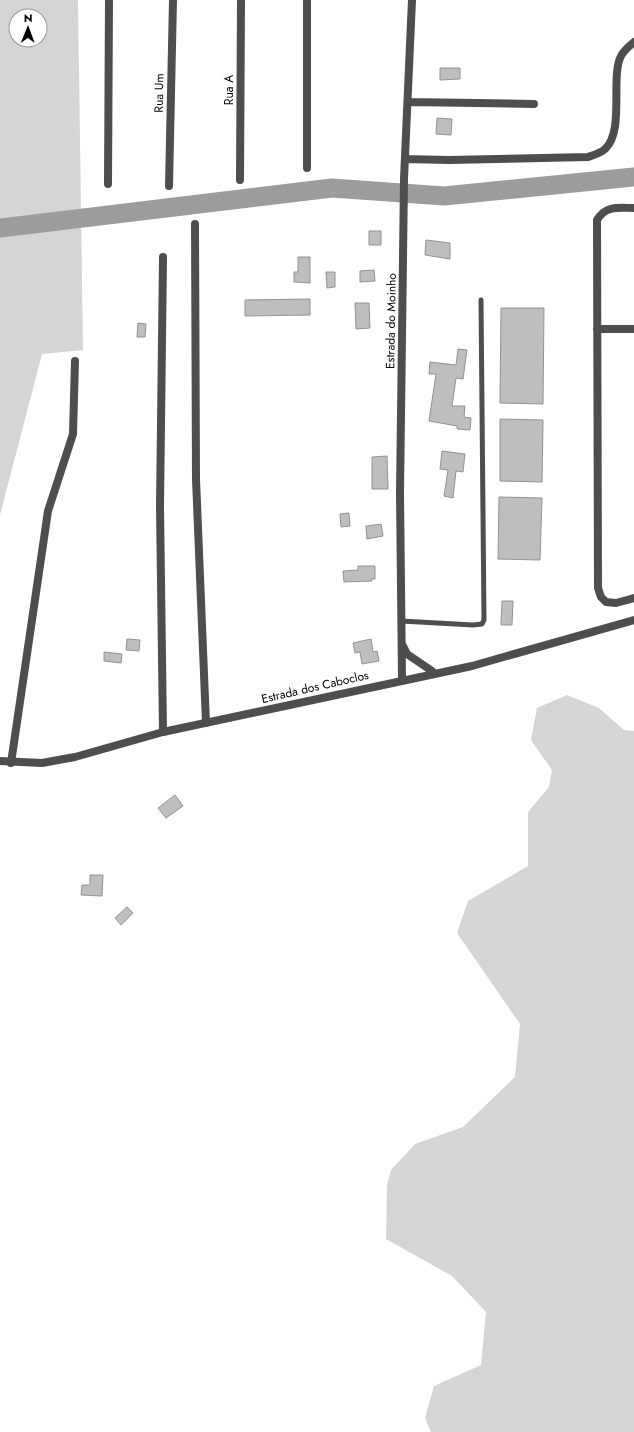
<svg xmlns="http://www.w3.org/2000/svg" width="634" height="1432" viewBox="0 0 634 1432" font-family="Jost,sans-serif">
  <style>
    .green { fill: #d5d5d5; fill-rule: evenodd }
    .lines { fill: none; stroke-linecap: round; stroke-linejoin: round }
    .river { stroke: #9c9c9c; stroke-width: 19 }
    .building { fill: #bebebe; stroke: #929292 }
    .service { stroke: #4e4e4e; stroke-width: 5 }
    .minor { stroke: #4e4e4e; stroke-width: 8 }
    .tertiary { stroke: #4e4e4e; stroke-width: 8 }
    .labels { text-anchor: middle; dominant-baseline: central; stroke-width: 3.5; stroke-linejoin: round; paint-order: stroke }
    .street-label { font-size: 12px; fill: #000; stroke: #fff }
  </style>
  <rect width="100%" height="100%" fill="#fff"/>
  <path class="green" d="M 0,0 L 78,0 L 83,350 L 42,354 L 0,515 ZM 16,16 L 40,16 L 40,40 L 16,40 Z
    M 567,695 L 599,708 L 624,730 L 634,731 L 634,1432 L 431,1432 L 425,1418 L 434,1386 L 481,1365 L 486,1312 L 452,1276 L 386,1239 L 387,1185 L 391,1170 L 415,1144 L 463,1127 L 515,1077 L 520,1024 L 457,933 L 468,901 L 528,866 L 528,812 L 549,787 L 552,770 L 531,740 L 537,708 Z"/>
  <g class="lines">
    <path class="river" d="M 0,228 L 332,188 L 444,196 L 634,177"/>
  </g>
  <path class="building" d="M 440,68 L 460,68 L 460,79 L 440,80 Z
    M 437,118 L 452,119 L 451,135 L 436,134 Z
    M 369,231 L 381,231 L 381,245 L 369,245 Z
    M 426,240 L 450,243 L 450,259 L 425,255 Z
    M 298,257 L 310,257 L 310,283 L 294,282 L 294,272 L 298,272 Z
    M 374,270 L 375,281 L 360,282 L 360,271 Z
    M 326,272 L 335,272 L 335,287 L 327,288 Z
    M 310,299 L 310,315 L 245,316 L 245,300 Z
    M 355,303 L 369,303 L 370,328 L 356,329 Z
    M 501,308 L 544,308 L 543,404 L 500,403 Z
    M 138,323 L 146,324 L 145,337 L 137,337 Z
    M 458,349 L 467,350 L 463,379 L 456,378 L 452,406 L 465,406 L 464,417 L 471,418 L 470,430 L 457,429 L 457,426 L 429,421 L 436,374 L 429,374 L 430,362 L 456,365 Z
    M 500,419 L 543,420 L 542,482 L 500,481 Z
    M 442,451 L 465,454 L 463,472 L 456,471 L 453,498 L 444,496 L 448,470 L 440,469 Z
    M 387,456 L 388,489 L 372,489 L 372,457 Z
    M 499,497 L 542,498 L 540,560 L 498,559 Z
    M 349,513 L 350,526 L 341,527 L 340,514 Z
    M 381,524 L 383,536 L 367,539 L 366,526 Z
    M 358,566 L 375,566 L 375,579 L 371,579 L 372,581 L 344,582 L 343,571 L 358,570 Z
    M 502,601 L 513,601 L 512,625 L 501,625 Z
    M 127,639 L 140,640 L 139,651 L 126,650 Z
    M 371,639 L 373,652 L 377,651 L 379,661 L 362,664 L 360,652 L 355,653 L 353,643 Z
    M 104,652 L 122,654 L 121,663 L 104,661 Z
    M 175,795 L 183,806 L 166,818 L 158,808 Z
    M 90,875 L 103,875 L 102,896 L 81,895 L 82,885 L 90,885 Z
    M 127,907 L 133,913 L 121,925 L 115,918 Z"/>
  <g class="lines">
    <path class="service" d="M 401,621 L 473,625 L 482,624 L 484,620 L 481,300"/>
    <path class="minor" d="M 408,102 L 534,104
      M 405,159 L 449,160 L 588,157 C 594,155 601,153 605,149 C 625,131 610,77 621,56 C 624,50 629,46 634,42
      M 307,168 L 307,0
      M 240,180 L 241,0
      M 108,184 L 109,0
      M 169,186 L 173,0
      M 634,208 C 619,208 606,205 597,220 L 598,588 L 601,597 L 606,602 L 616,603 L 634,598
      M 195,224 L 196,479 L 206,723
      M 597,329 L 634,329
      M 403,646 L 407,654 L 432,671 L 433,673
      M 402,679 L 400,493 L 404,179 L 412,0
      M 163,732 L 160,506 L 163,257
      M 11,763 L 48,511 L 73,434 L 75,361"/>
    <path class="tertiary" d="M 0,761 L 42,763 L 75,757 L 163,732 L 472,666 L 634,620"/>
  </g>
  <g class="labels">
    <g class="street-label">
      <text transform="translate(229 90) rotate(-90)">Rua A</text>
      <text transform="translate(159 93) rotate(-89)">Rua Um</text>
      <text transform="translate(391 321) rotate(-89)">Estrada do Moinho</text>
      <text transform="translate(315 687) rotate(-13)">Estrada dos Caboclos</text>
    </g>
  </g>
  <g transform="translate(28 28) rotate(1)"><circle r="19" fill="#ffffff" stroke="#999999"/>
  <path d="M0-3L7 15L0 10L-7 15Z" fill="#000000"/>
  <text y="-6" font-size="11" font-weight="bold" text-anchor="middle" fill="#000000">N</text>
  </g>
</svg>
